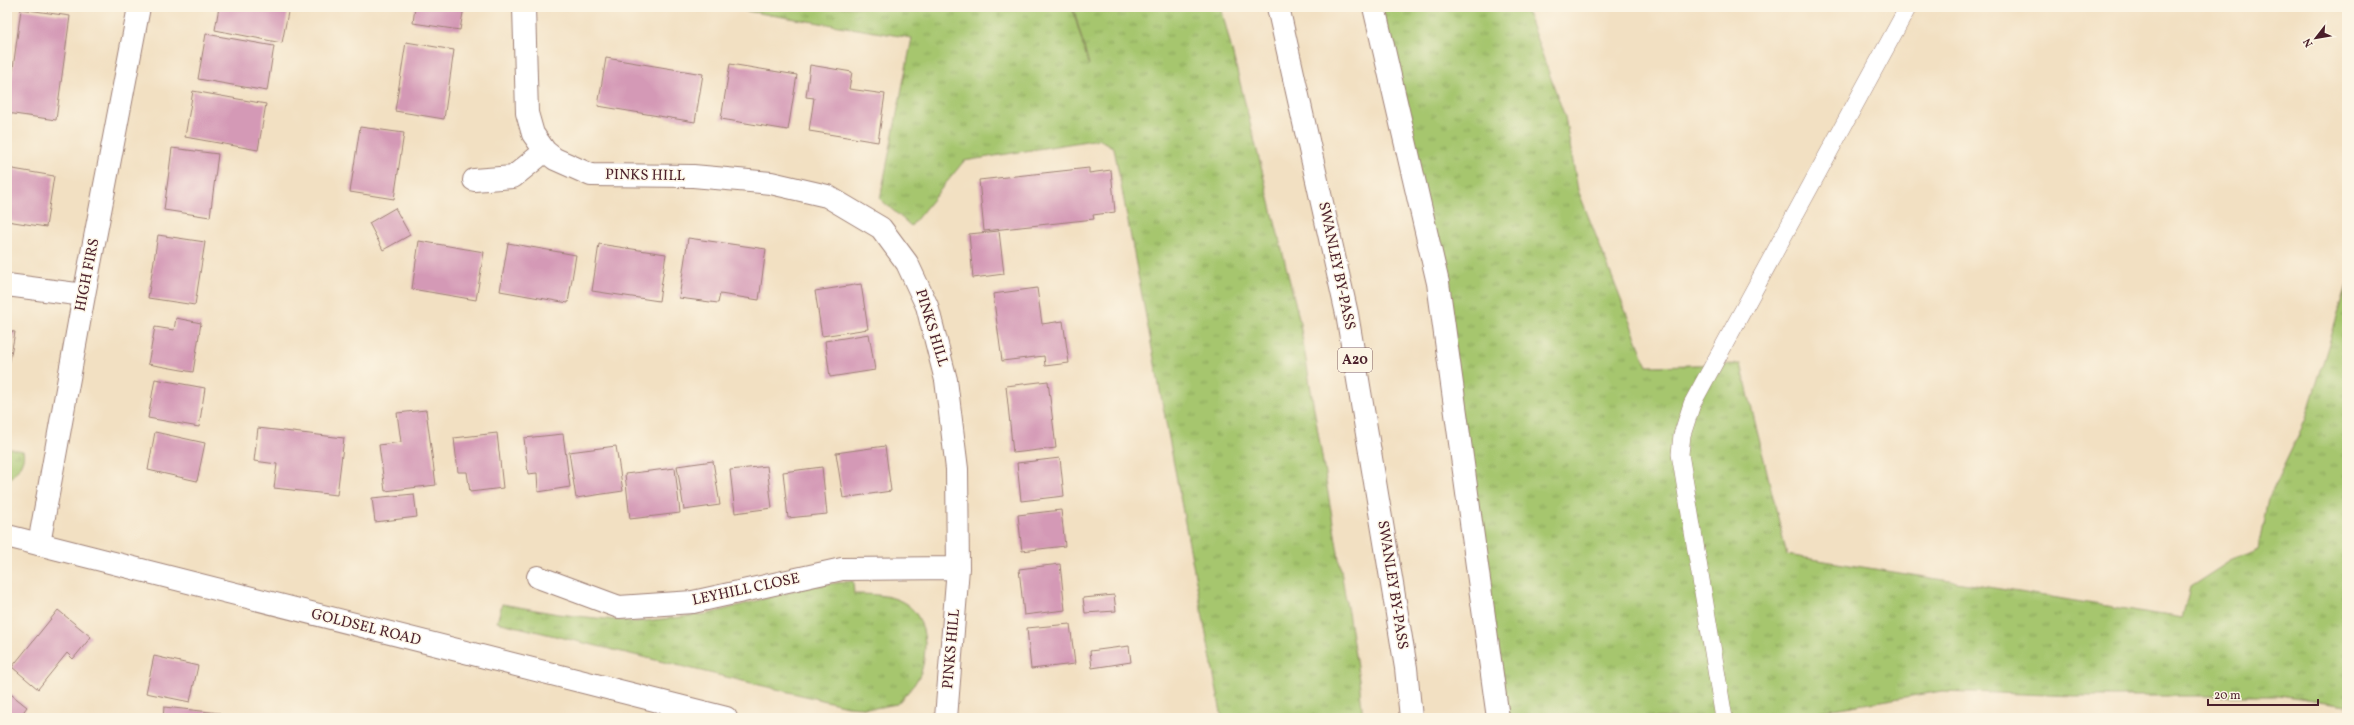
<svg xmlns="http://www.w3.org/2000/svg" width="2354" height="725" viewBox="0 0 2354 725" font-family="Vollkorn,serif">
  <style>
    .grass { fill: url(#grass-tufts); stroke: #78724c }
    .building { fill: #d499b6 }
    .lines { fill: none; stroke-linecap: round; stroke-linejoin: round }
    .service-casing { stroke: #9e8076; stroke-width: 18 }
    .minor-casing { stroke: #9e8076; stroke-width: 24 }
    .secondary-casing { stroke: #9e8076; stroke-width: 24 }
    .trunk-casing { stroke: #9e8076; stroke-width: 24 }
    .service { stroke: #fff; stroke-width: 17 }
    .minor { stroke: #fff; stroke-width: 22 }
    .secondary { stroke: #fff; stroke-width: 22 }
    .trunk { stroke: #fff; stroke-width: 22 }
    .labels { text-anchor: middle; dominant-baseline: central; stroke-width: 3; stroke-linejoin: round; paint-order: stroke }
    .shield { fill: #fcf5e5; stroke: #7f5f63; stroke-width: 1 }
    .shield-label { font-size: 14px; font-weight: bold; fill: #4a1f2b }
    .street-label { font-size: 15px; fill: #4a1f2b; stroke: #fcf5e5 }
  </style>
  <defs>
    <pattern id="grass-tufts" width="24" height="20" patternUnits="userSpaceOnUse"><rect width="24" height="20" fill="#a6c66e"/><path d="M3 7l-1-3M5 7V3M7 7l1-3M15 17l-1-3M17 17v-4M19 17l1-3" fill="none" stroke="#89a05b"/></pattern>
  </defs>
  <rect width="100%" height="100%" fill="#fcf5e5"/>
  <filter id="ink" filterUnits="userSpaceOnUse"><feTurbulence type="fractalNoise" baseFrequency=".025" numOctaves="2"/><feDisplacementMap in="SourceGraphic" scale="8" xChannelSelector="R" yChannelSelector="G"/><feConvolveMatrix kernelMatrix="1 2 1 2 8 2 1 2 1" color-interpolation-filters="sRGB"/></filter>
  <filter id="wash" filterUnits="userSpaceOnUse"><feTurbulence type="fractalNoise" baseFrequency=".012" numOctaves="4" result="noise"/><feDisplacementMap in="SourceGraphic" scale="16" xChannelSelector="R" yChannelSelector="G"/><feGaussianBlur stdDeviation="0.9" result="paint"/><feColorMatrix in="noise" values="0 0 0 0 0 0 0 0 0 0 0 0 0 0 0 0 0 1.4 0 .05"/><feComposite in="paint" operator="in"/></filter>
  <g filter="url(#wash)">
    <rect width="100%" height="100%" fill="#f2e0c2"/>
    <path class="grass" d="M 722,7 L 1072,7 L 1089,65 L 1073,7 L 1221,7 L 1299,318 L 1359,679 L 1363,718 L 1222,718 L 1114,148 L 1099,139 L 964,161 L 911,226 L 880,199 L 912,38 Z
      M 1377,7 L 1525,7 L 1565,117 L 1578,190 L 1647,366 L 1741,364 L 1787,555 L 2182,618 L 2190,587 L 2230,561 L 2258,549 L 2268,499 L 2305,421 L 2347,285 L 2347,706 L 2278,696 L 2075,696 L 1942,691 L 1803,714 L 1696,718 L 1502,718 L 1441,281 Z
      M 7,448 L 23,451 C 26,462 15,474 7,481 Z
      M 853,581 L 854,594 C 891,594 921,598 925,642 C 925,653 924,669 918,678 C 913,688 904,696 897,704 L 875,708 L 847,706 L 497,622 L 502,604 L 558,614 L 635,622 L 708,614 L 811,586 Z"/>
    <g id="blocks">
      <path class="building" d="M 219,7 L 289,7 L 282,43 L 215,30 Z
        M 415,7 L 464,7 L 460,30 L 413,23 Z
        M 21,9 L 70,16 L 56,120 L 7,113 Z
        M 206,34 L 274,46 L 267,91 L 198,79 Z
        M 406,42 L 454,50 L 444,119 L 395,111 Z
        M 606,58 L 703,74 L 695,122 L 598,106 Z
        M 730,64 L 797,75 L 788,130 L 721,119 Z
        M 810,65 L 852,72 L 849,89 L 885,94 L 878,142 L 809,131 L 814,98 L 806,97 Z
        M 193,91 L 266,104 L 258,150 L 185,137 Z
        M 360,127 L 404,133 L 394,199 L 350,192 Z
        M 172,148 L 218,154 L 210,217 L 164,210 Z
        M 7,168 L 54,176 L 46,227 L 7,221 Z
        M 1089,168 L 1089,173 L 1111,170 L 1115,212 L 1093,215 L 1094,219 L 984,231 L 979,180 Z
        M 395,208 L 410,235 L 383,250 L 369,223 Z
        M 999,231 L 1004,274 L 973,278 L 969,234 Z
        M 158,235 L 205,242 L 195,305 L 148,298 Z
        M 688,238 L 766,249 L 759,300 L 720,294 L 718,303 L 679,298 Z
        M 419,241 L 484,252 L 476,300 L 412,289 Z
        M 508,243 L 576,255 L 568,303 L 500,291 Z
        M 599,244 L 666,254 L 659,301 L 592,291 Z
        M 861,284 L 868,329 L 822,336 L 815,291 Z
        M 1037,288 L 1042,324 L 1063,321 L 1069,363 L 1045,366 L 1044,356 L 1002,361 L 993,294 Z
        M 176,318 L 201,323 L 193,372 L 148,364 L 155,327 L 174,330 Z
        M 7,331 L 15,332 L 8,371 L 7,371 Z
        M 869,334 L 875,370 L 830,377 L 825,341 Z
        M 155,379 L 205,388 L 199,427 L 148,418 Z
        M 1048,381 L 1056,448 L 1013,453 L 1006,386 Z
        M 426,410 L 436,485 L 385,491 L 379,445 L 401,442 L 397,413 Z
        M 258,428 L 344,438 L 337,495 L 274,488 L 277,464 L 254,461 Z
        M 155,432 L 205,443 L 197,481 L 148,470 Z
        M 497,433 L 503,488 L 470,492 L 467,472 L 458,472 L 454,438 Z
        M 563,434 L 570,487 L 538,492 L 537,473 L 528,474 L 524,438 Z
        M 616,446 L 623,491 L 576,498 L 569,452 Z
        M 885,446 L 891,491 L 843,498 L 836,453 Z
        M 1060,458 L 1064,496 L 1021,501 L 1017,463 Z
        M 713,461 L 720,505 L 684,510 L 677,466 Z
        M 767,466 L 772,508 L 735,513 L 730,470 Z
        M 822,467 L 827,514 L 788,518 L 783,472 Z
        M 675,468 L 680,513 L 630,519 L 625,474 Z
        M 414,494 L 417,517 L 375,522 L 372,498 Z
        M 1061,510 L 1065,546 L 1022,551 L 1018,515 Z
        M 1060,564 L 1065,610 L 1024,615 L 1019,569 Z
        M 1114,595 L 1116,611 L 1085,613 L 1083,598 Z
        M 58,610 L 91,637 L 73,659 L 67,653 L 38,689 L 12,667 Z
        M 1070,624 L 1075,664 L 1031,669 L 1027,628 Z
        M 1129,646 L 1131,662 L 1092,668 L 1090,651 Z
        M 154,656 L 198,666 L 190,702 L 146,693 Z
        M 7,691 L 27,707 L 19,718 L 11,716 L 7,718 Z
        M 164,707 L 220,713 L 219,718 L 163,718 Z"/>
    </g>
  </g>
  <g filter="url(#ink)">
    <use href="#blocks" fill-opacity="0" stroke="#9e8076" stroke-width="1"/>
    <g class="lines">
      <defs>
        <path id="service" d="M 1724,718 L 1680,454 L 1682,435 L 1692,404 L 1908,7"/>
        <path id="minor" d="M 524,7 L 527,113 L 533,134 L 545,151 L 555,159 L 591,175 L 693,176 L 771,183 L 827,196 L 881,228 L 907,263 L 927,306 L 946,380 L 957,469 L 958,568 L 946,718
          M 474,180 L 513,177 L 545,151
          M 7,285 L 84,295
          M 39,544 L 84,295 L 139,7
          M 538,577 L 619,607 L 693,602 L 842,569 L 958,568"/>
        <path id="secondary" d="M 7,536 L 726,718"/>
        <path id="trunk" d="M 1278,7 L 1347,314 L 1406,668 L 1411,718
          M 1374,7 L 1438,283 L 1498,718"/>
      </defs>
      <use href="#service" class="service-casing"/>
      <use href="#minor" class="minor-casing"/>
      <use href="#secondary" class="secondary-casing"/>
      <use href="#trunk" class="trunk-casing"/>
      <use href="#service" class="service"/>
      <use href="#minor" class="minor"/>
      <use href="#secondary" class="secondary"/>
      <use href="#trunk" class="trunk"/>
    </g>
  </g>
  <g class="labels">
    <rect class="shield" x="1338" y="348" width="34" height="24" rx="3"/>
    <g class="shield-label">
      <text x="1355" y="360">A20</text>
    </g>
    <g class="street-label">
      <text transform="translate(645 176) rotate(1)">PINKS HILL</text>
      <text transform="translate(1336 266) rotate(78)">SWANLEY BY-PASS</text>
      <text transform="translate(88 275) rotate(-79)">HIGH FIRS</text>
      <text transform="translate(931 328) rotate(73)">PINKS HILL</text>
      <text transform="translate(1392 585) rotate(81)">SWANLEY BY-PASS</text>
      <text transform="translate(746 590) rotate(-12)">LEYHILL CLOSE</text>
      <text transform="translate(366 628) rotate(14)">GOLDSEL ROAD</text>
      <text transform="translate(952 649) rotate(-85)">PINKS HILL</text>
    </g>
  </g>
  <rect width="2354" height="725" fill="none" stroke="#fcf5e5" stroke-width="24"/>
  <g transform="translate(2316 38) rotate(239)" stroke="#fcf5e5" stroke-width="3" paint-order="stroke">
  <path d="M0-3L7 15L0 10L-7 15Z" fill="#4a1f2b"/>
  <text y="-6" font-size="11" font-weight="bold" text-anchor="middle" fill="#4a1f2b">N</text>
  </g>
  <path d="M2208 699v6h110v-6" fill="none" stroke="#4a1f2b" stroke-width="2"/>
  <text x="2214" y="699" font-size="12" fill="#4a1f2b" stroke="#fcf5e5" stroke-width="3" paint-order="stroke">20 m</text>
</svg>
